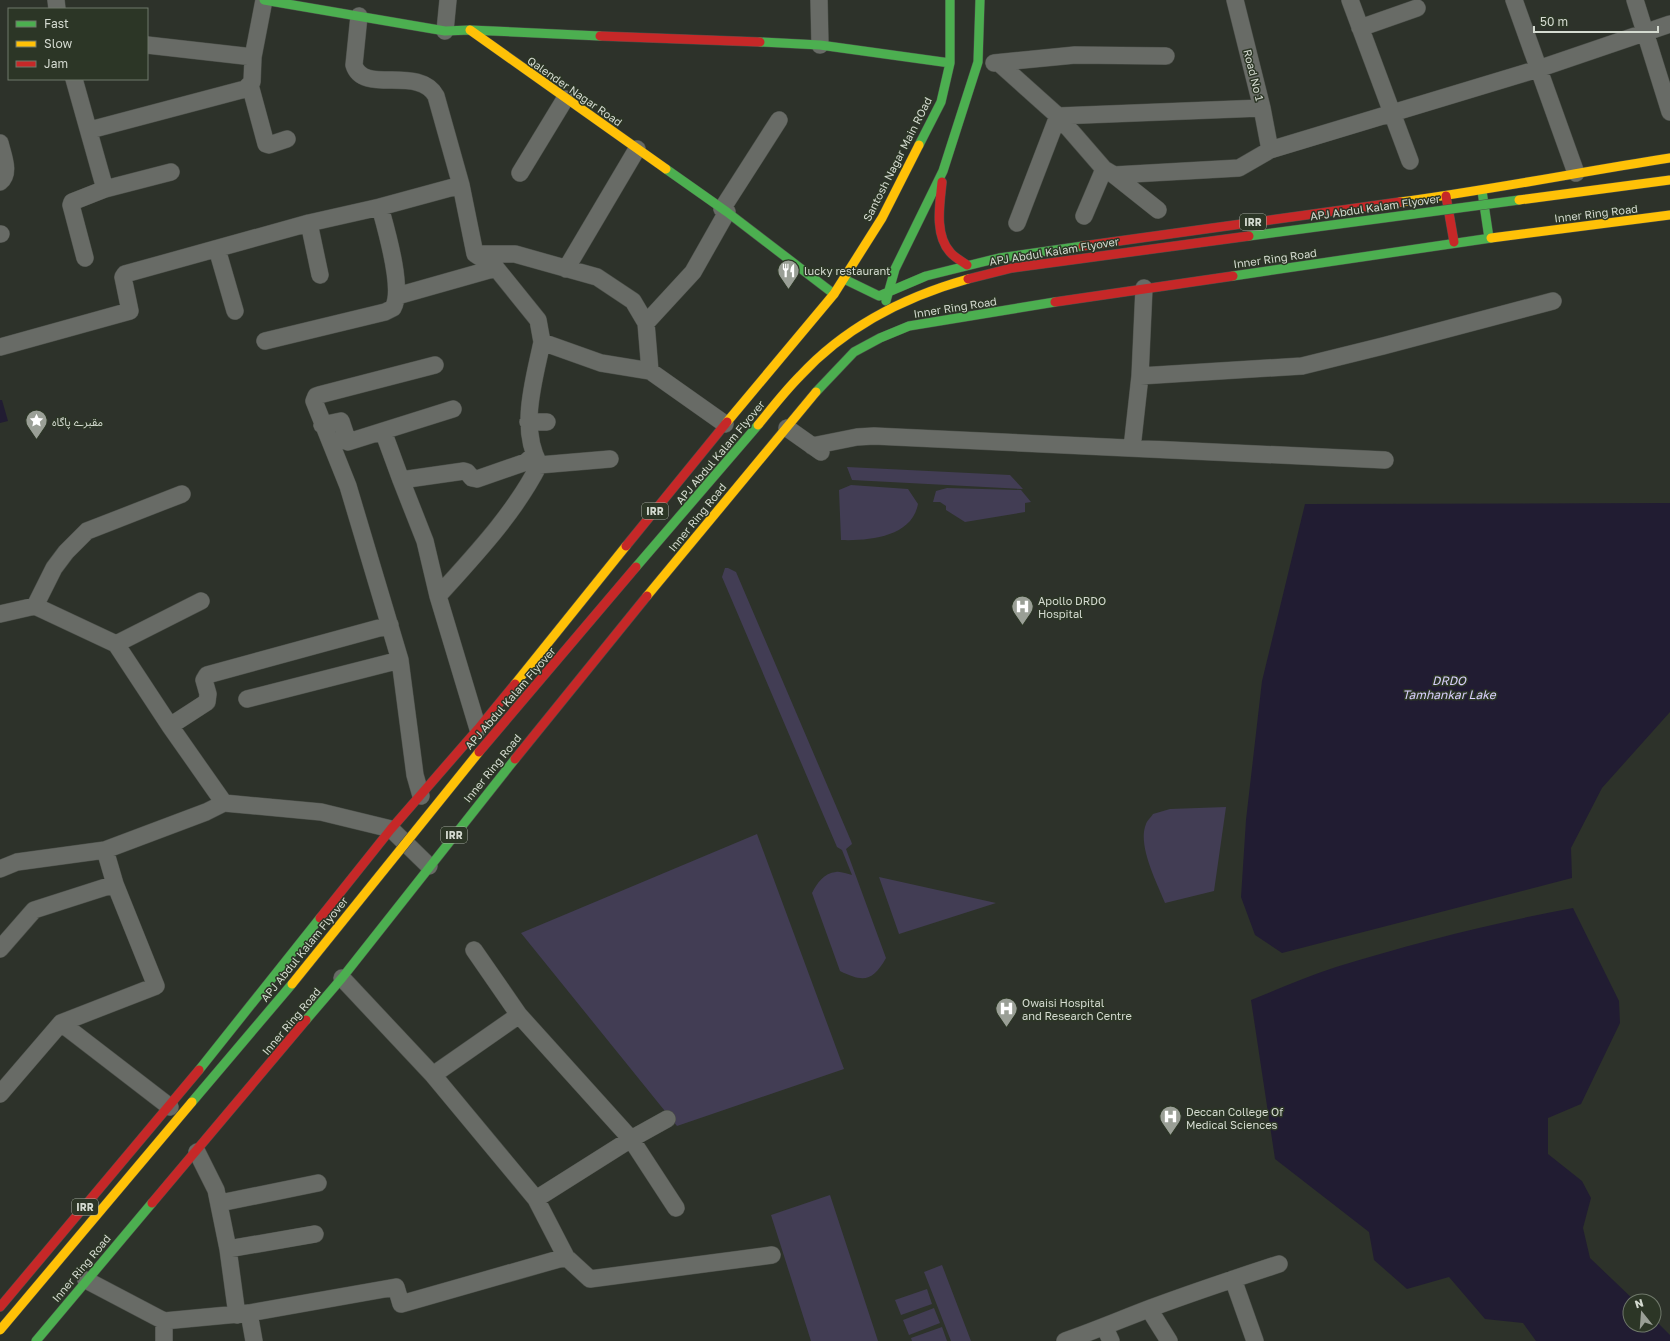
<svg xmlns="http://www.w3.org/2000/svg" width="1670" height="1341" viewBox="0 0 1670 1341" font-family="'Golos Text','Noto Sans Arabic',sans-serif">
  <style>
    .green { fill: #423d54 }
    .water { fill: #211c32 }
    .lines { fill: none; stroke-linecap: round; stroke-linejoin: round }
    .street-casing { stroke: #4b4f49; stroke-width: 18 }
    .fast-casing { stroke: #4b4f49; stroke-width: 10 }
    .slow-casing { stroke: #4b4f49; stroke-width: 10 }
    .jam-casing { stroke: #4b4f49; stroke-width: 10 }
    .street { stroke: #686b66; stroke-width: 17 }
    .fast { stroke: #4caf50; stroke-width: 9 }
    .slow { stroke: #ffc107; stroke-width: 9 }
    .jam { stroke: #c62828; stroke-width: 9 }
    .fast-bridge-casing { stroke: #4b4f49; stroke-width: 10; stroke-linecap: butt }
    .slow-bridge-casing { stroke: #4b4f49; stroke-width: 10; stroke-linecap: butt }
    .jam-bridge-casing { stroke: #4b4f49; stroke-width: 10; stroke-linecap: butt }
    .fast-bridge { stroke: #4caf50; stroke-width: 9 }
    .slow-bridge { stroke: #ffc107; stroke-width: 9 }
    .jam-bridge { stroke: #c62828; stroke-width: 9 }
    .labels { text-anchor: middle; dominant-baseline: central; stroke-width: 3; stroke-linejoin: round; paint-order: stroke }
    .shield { fill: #2c3626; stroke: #a2a99d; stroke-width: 1 }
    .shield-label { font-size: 10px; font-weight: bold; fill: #d4dad0 }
    .street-label { font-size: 11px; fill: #d4dad0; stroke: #2c3626 }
    .poi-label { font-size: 11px; fill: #d4dad0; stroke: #2c3626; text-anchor: start }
    .water-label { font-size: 12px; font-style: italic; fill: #d8cffc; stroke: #2c3626 }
  </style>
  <rect width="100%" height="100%" fill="#2d322a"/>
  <path class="green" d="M 847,467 L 1010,475 L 1023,489 L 852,480 Z
    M 851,485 L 908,489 L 918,504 C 912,537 869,541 841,540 L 839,490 Z
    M 947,488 L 1021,490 L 1031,502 L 1025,503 L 1025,512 L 965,522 L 946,510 L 946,506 L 940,502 L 933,502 L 936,491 Z
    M 725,568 L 728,568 L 736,572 L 851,841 L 852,844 L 846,849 L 886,958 C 873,981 864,983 840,971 L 812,893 C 817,883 824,873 836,872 C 840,871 847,874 852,875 L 842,850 L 837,847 L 722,577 Z
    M 1226,807 L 1214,891 L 1165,903 C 1157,883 1137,845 1146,824 C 1147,821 1151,817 1153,814 L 1170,809 Z
    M 757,834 L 844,1069 L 677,1126 L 521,933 Z
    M 879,877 L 996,903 L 899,934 Z
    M 830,1195 L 878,1341 L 811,1341 L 771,1215 Z
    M 942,1265 L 971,1341 L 951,1341 L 924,1272 Z
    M 927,1289 L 932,1304 L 901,1315 L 895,1300 Z
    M 934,1308 L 940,1323 L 909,1335 L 903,1320 Z
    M 942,1327 L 947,1341 L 912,1341 L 911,1338 Z"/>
  <path class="water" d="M 0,400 L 2,400 L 8,421 L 0,423 Z
    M 1670,503 L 1670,712 L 1602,788 L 1571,848 L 1572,878 L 1282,953 L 1255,935 L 1241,897 L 1246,820 L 1262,681 L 1305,504 Z
    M 1573,908 L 1619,1001 L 1620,1023 L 1581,1104 L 1548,1118 L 1548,1154 L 1582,1181 L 1591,1198 L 1583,1228 L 1590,1258 L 1635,1301 L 1630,1301 L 1630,1325 L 1654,1325 L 1654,1319 L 1670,1335 L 1670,1341 L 1536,1341 L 1523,1323 L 1485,1319 L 1449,1277 L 1407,1289 L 1374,1260 L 1369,1232 L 1275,1159 L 1251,1000 C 1279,989 1307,976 1336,967 C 1413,943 1493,923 1573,908 Z"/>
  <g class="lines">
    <defs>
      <path id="street" d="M 56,0 L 57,9
        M 819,0 L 820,45
        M 1235,0 L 1262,108 L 1270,150
        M 1350,0 L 1410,161
        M 1514,0 L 1576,173
        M 1635,0 L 1670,112
        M 1360,28 L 1417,8
        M 445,31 L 448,0
        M 147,45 L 253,57 L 264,0
        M 994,63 L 1075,55 L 1166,56
        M 1000,64 L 1058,116 L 1104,169 L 1114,175 L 1158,210
        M 74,79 L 105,189
        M 250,85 L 266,144 L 269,145 L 287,139
        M 90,130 L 245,89 L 252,82 L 253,57
        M 0,143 C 3,156 11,173 0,182
        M 520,173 L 565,99
        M 1114,175 L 1239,168 L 1270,150 L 1538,69 L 1670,24
        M 461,185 L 475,254 L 496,268 L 538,320 L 542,342 L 601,363 L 650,371 L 725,424
        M 722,209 L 779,120
        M 1084,216 L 1104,169
        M 309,223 L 320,275
        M 1017,223 L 1058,116 L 1262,108
        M 0,234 L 1,234
        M 217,249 L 235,311
        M 475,254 L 515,254 L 597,277 L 633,301 L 646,323 L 650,371
        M 85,258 L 71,205 L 72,202 L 105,189 L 171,172
        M 566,269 L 637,149
        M 397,296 L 496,268
        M 646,323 L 693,272 L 727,212
        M 265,341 L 385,312 L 393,308 C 404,289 386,229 380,207
        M 0,347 L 130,311 L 123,277 L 125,274 L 309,223 L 380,207 L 461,185 L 436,96 C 419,65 363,95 354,65 L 359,16
        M 1140,376 L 1302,366 L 1383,346 L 1553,301
        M 528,422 L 547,422
        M 322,425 L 341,421 L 348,442 L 453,409
        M 787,428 L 821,452
        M 383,431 L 401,480 L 464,471 L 467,472 L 472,478 L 477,479 L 526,462 L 534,455
        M 812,446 L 857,437 L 874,436 L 1385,460
        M 1132,448 L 1140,376 L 1144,288
        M 539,464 C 519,427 534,381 542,342
        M 401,480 L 425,541 L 438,596 L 478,729
        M 438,596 C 475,555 514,514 539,465 L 610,459
        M 35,606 L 54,568 L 66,552 L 87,531 L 182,494
        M 0,614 L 35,606 L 116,644 L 170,726 L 224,803 L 321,812 L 391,829 L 429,866
        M 116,644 L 201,601
        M 247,699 L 400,660
        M 170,726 L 207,702 L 208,694 L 204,680 L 207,675 L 390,625
        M 421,796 L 415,775 L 400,660 L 348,486 L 314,401 L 316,396 L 319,395 L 435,365
        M 105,850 L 206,812 L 224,803
        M 0,869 L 17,862 L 105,850 L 115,884 L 156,986 L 61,1023 L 0,1094
        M 0,949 L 34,910 L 115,884
        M 342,978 L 433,1075 L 536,1199 L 566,1257 L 590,1279 L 772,1255
        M 519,1015 L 631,1139 L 676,1208
        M 61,1023 L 170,1107
        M 433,1075 L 519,1015 L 474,950
        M 197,1152 L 216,1190 L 228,1249 L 237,1315
        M 536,1199 L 631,1139 L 667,1119
        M 220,1203 L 318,1183
        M 228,1249 L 315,1234
        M 1233,1279 L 1255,1341
        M 86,1280 L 164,1321 L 249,1313 L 396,1287 L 401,1304 L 566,1257
        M 1149,1309 L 1169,1341
        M 249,1313 L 254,1341
        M 1105,1328 L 1111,1341
        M 164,1341 L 164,1321
        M 1065,1341 C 1094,1331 1122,1319 1151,1308 C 1194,1292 1236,1278 1279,1264"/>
      <path id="fast" d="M 264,0 L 445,31 L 470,30 L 600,36
        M 760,42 L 820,45 L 950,63
        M 919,145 L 941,102 L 950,63 L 950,0
        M 666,169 L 727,212 L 834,294
        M 1482,191 L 1489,238
        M 1233,276 L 1491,238
        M 844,279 L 879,296 L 926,276 L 999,258 L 1083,246
        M 886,301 L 895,269 L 943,171 L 978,62 L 980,0
        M 816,392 L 854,352 L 880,338 L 909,326 L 1055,302
        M 306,1020 L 342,978 L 515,759
        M 199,1070 L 320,918
        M 36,1341 L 152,1203"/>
      <path id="slow" d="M 470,30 L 666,169
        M 1400,202 C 1490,190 1580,172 1670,158
        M 1491,238 L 1670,215
        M 727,422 L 834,294 L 882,218 L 919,145
        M 647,596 L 816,392
        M 515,684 L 626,546"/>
      <path id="jam" d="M 600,36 L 760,42
        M 942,182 C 940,203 934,234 950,252 C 954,257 961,261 967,265
        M 1446,196 L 1454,242
        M 1083,246 L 1400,202
        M 1055,302 L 1233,276
        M 626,546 L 727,422
        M 515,759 L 647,596
        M 320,918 L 391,829 L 478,729 L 515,684
        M 152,1203 L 306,1020
        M 0,1307 L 199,1070"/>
    </defs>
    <use href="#street" class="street-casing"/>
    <use href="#fast" class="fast-casing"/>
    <use href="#slow" class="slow-casing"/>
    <use href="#jam" class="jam-casing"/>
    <use href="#street" class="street"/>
    <use href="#fast" class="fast"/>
    <use href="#slow" class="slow"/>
    <use href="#jam" class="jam"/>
    <defs>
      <path id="fast-bridge" d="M 1249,236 L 1519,200
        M 636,567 L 758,425
        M 192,1102 L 292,984"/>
      <path id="slow-bridge" d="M 1519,200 L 1670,180
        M 758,425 C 772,408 785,391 800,376 C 845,327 904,297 968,279
        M 292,984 L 479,752
        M 0,1330 L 192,1102"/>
      <path id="jam-bridge" d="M 968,279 L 1012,268 L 1249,236
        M 479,752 L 636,567"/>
    </defs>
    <use href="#fast-bridge" class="fast-bridge-casing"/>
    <use href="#slow-bridge" class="slow-bridge-casing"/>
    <use href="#jam-bridge" class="jam-bridge-casing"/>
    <use href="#fast-bridge" class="fast-bridge"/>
    <use href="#slow-bridge" class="slow-bridge"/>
    <use href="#jam-bridge" class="jam-bridge"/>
  </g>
  <defs>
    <symbol id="restaurant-pin" viewBox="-11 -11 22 30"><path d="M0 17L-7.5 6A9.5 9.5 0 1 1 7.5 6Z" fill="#9a9f96" stroke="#2c3626"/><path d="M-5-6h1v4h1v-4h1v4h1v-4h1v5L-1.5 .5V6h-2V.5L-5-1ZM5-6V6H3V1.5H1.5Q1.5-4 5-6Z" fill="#fff"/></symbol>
    <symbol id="sight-pin" viewBox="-11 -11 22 30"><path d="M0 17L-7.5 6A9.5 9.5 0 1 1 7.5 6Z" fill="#9a9f96" stroke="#2c3626"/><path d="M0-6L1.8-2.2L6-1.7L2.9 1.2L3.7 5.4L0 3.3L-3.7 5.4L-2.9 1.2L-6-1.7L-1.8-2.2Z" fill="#fff"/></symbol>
    <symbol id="hospital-pin" viewBox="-11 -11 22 30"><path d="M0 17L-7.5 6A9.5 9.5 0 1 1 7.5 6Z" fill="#9a9f96" stroke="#2c3626"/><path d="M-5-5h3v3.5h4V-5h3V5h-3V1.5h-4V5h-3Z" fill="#fff"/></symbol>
  </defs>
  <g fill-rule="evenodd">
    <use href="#restaurant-pin" x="776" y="258" width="25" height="34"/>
    <use href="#sight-pin" x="24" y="408" width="25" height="34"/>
    <use href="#hospital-pin" x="1010" y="594" width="25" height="34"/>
    <use href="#hospital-pin" x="994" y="996" width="25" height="34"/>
    <use href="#hospital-pin" x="1158" y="1104" width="25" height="34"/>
  </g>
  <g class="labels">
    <g class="shield">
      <rect x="1240" y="214" width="26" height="16" rx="3"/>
      <rect x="642" y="503" width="26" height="16" rx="3"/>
      <rect x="441" y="827" width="26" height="16" rx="3"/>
      <rect x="72" y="1199" width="26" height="16" rx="3"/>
    </g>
    <g class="shield-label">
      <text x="1253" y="222">IRR</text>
      <text x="655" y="511">IRR</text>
      <text x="454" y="835">IRR</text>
      <text x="85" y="1207">IRR</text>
    </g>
    <g class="street-label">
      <text transform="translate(1254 75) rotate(76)">Road No 1</text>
      <text transform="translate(575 91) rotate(35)">Qalender Nagar Road</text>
      <text transform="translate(897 159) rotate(-63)">Santosh Nagar Main ROad</text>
      <text transform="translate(1375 207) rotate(-8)">APJ Abdul Kalam Flyover</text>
      <text transform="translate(1596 213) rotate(-7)">Inner Ring Road</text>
      <text transform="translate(1054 251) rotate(-9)">APJ Abdul Kalam Flyover</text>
      <text transform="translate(1275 258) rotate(-8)">Inner Ring Road</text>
      <text transform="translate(955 307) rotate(-9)">Inner Ring Road</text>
      <text transform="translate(720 452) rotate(-50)">APJ Abdul Kalam Flyover</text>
      <text transform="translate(697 517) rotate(-51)">Inner Ring Road</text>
      <text transform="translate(510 698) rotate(-49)">APJ Abdul Kalam Flyover</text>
      <text transform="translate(492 768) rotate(-51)">Inner Ring Road</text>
      <text transform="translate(304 949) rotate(-51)">APJ Abdul Kalam Flyover</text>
      <text transform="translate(291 1021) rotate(-50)">Inner Ring Road</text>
      <text transform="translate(81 1268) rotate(-50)">Inner Ring Road</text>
    </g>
    <g class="poi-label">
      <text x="804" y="270">lucky restaurant</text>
      <text x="52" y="421">مقبرے پاگاہ</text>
      <text x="1038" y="600">Apollo DRDO<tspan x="1038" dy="13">Hospital</tspan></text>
      <text x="1022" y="1002">Owaisi Hospital<tspan x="1022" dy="13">and Research Centre</tspan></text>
      <text x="1186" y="1111">Deccan College Of<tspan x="1186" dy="13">Medical Sciences</tspan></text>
    </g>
    <g class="water-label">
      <text x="1449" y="680">DRDO<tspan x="1449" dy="14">Tamhankar Lake</tspan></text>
    </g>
  </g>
  <rect x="8" y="8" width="140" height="72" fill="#2c3626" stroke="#6f786a"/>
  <rect x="16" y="21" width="20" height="6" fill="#4caf50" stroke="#6f786a"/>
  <text x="44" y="28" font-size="12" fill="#d4dad0">Fast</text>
  <rect x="16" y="41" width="20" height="6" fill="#ffc107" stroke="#6f786a"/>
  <text x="44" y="48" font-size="12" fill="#d4dad0">Slow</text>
  <rect x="16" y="61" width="20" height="6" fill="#c62828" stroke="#6f786a"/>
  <text x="44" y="68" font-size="12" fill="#d4dad0">Jam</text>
  <g transform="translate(1642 1313) rotate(343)"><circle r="19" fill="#2c3626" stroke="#6f786a"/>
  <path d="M0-3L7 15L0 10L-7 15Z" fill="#9a9f96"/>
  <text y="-6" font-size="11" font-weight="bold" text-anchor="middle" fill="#d4dad0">N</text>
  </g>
  <path d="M1534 26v6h124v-6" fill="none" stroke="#d4dad0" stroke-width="2"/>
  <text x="1540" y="26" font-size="12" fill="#d4dad0" stroke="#2c3626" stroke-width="3" paint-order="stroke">50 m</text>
</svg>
